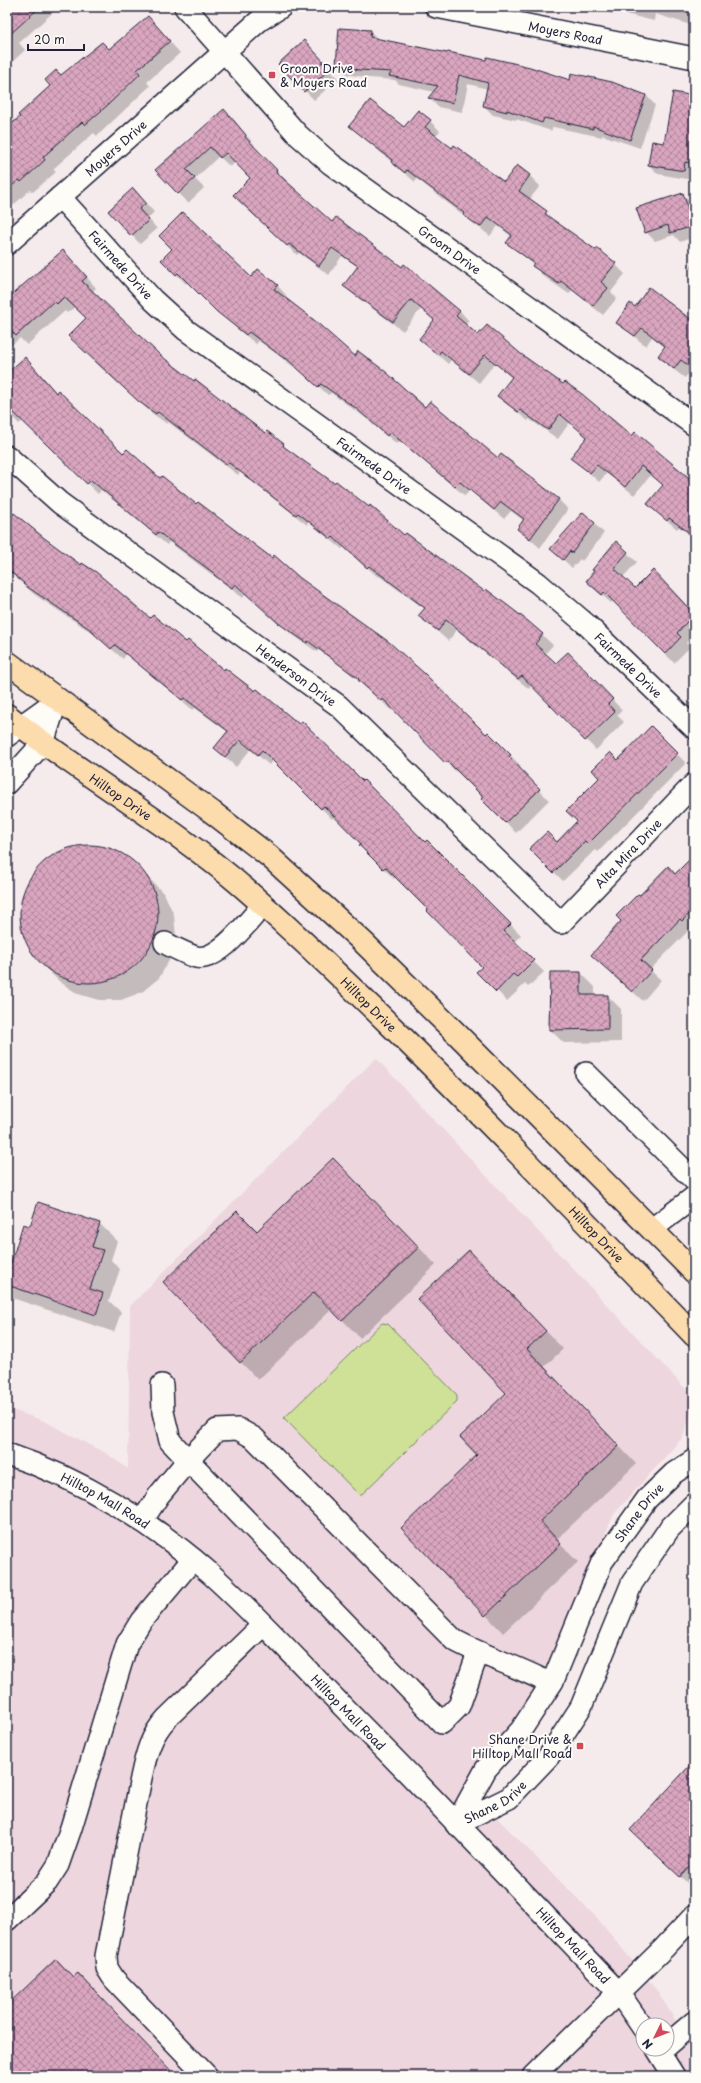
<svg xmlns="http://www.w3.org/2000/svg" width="701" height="2083" viewBox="0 0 701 2083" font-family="'Playpen Sans',sans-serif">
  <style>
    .built { fill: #edd6de; fill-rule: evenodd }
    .garden { fill: #cee196; stroke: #788268 }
    .shadow { fill: #0003 }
    .building { fill: url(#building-cross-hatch); stroke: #22223b }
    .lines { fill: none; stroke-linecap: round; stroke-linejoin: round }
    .minor-casing { stroke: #22223b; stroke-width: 24 }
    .major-casing { stroke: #22223b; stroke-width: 25 }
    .minor { stroke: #fdfcf7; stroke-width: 21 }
    .major { stroke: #fcdcac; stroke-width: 22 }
    .poi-dot { fill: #d1495b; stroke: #fdfcf7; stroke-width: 1.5 }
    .labels { text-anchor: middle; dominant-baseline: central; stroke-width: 4; stroke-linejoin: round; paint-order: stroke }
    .street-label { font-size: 12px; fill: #22223b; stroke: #fdfcf7 }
    .poi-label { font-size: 12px; fill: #22223b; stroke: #fdfcf7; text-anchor: start }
  </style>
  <defs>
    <pattern id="building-cross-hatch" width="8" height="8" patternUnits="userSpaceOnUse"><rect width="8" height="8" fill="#d9a5bf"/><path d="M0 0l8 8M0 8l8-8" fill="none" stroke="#b0869c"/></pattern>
  </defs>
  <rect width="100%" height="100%" fill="#f6ebec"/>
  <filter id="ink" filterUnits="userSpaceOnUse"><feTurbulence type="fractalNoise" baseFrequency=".025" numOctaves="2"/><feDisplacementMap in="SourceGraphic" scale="8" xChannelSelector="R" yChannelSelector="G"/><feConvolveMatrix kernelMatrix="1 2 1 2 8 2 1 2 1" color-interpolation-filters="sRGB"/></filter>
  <g filter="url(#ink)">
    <path class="built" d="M 376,1058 L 694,1398 L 694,1405 L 683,1437 L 614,1514 L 537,1688 L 465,1786 L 597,1918 L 658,1992 L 694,2051 L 694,2076 L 7,2076 L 7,1408 L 44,1421 L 106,1453 L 128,1469 L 130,1306 ZM 643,2025 L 667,2025 L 667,2049 L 643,2049 Z"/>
    <path class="garden" d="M 382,1323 L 388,1324 L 457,1395 L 457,1401 L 360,1496 L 284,1418 Z"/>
    <path class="shadow" d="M 7,7 L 59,7 L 19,43 L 25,50 L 7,67 Z
      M 591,7 L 694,7 L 694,26 L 655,14 L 654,21 L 613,11 L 612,14 Z
      M 148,17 L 180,53 L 147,82 L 150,86 L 97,136 L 94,133 L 53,169 L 56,172 L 33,192 L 30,190 L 7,211 L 7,127 L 61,76 L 110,50 Z
      M 370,31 L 379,40 L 570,81 L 611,83 L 646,95 L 655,105 L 640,148 L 602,135 L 602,137 L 553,127 L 551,131 L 516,119 L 516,120 L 493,115 L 484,106 L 488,89 L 468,84 L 462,112 L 438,107 L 429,98 L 434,92 L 399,84 L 395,80 L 369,78 L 346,74 L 337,65 Z
      M 313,51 L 338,79 L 314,100 L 280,64 Z
      M 694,97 L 692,180 L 658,174 L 649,165 L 665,144 Z
      M 233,120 L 255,145 L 253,147 L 286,180 L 285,181 L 332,224 L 460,311 L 469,321 L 465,325 L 479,337 L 520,355 L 694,483 L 694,538 L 679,527 L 677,529 L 658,513 L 664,486 L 651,475 L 634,495 L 607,473 L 599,482 L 572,457 L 588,437 L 570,422 L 558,439 L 529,419 L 528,421 L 508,405 L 499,396 L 513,378 L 495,363 L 479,383 L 451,360 L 448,364 L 420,339 L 435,321 L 421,309 L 403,331 L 354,295 L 344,286 L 358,267 L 342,256 L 329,275 L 299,253 L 297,255 L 244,205 L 252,178 L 236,162 L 230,167 L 219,156 L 195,179 L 204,188 L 188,203 L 157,170 Z
      M 430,121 L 440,131 L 435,136 L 452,150 L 504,183 L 517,167 L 530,176 L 540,186 L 529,200 L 546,212 L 555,223 L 615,264 L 625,274 L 611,292 L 617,298 L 603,315 L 572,290 L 569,294 L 543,276 L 534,265 L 508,243 L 512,237 L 498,226 L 490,236 L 417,179 L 415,182 L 350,126 L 405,128 Z
      M 682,194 L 692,203 L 694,210 L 694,237 L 680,242 L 674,235 L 655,241 L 646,232 Z
      M 142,199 L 154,212 L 148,218 L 157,229 L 140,244 L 109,211 Z
      M 162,260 L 277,285 L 286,295 L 284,298 L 355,357 L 498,459 L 558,499 L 568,509 L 540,548 L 519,529 L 524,521 L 511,511 L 504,519 L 470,490 L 465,496 L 400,441 L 397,444 L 367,419 L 331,393 L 328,395 L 296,366 L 295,368 L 259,341 L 256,344 L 228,321 L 188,282 L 186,284 Z
      M 694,260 L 694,272 L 690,268 Z
      M 73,261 L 96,288 L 92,292 L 159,356 L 265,434 L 283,445 L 292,454 L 404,537 L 527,621 L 553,645 L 545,654 L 556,664 L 578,664 L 622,710 L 617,715 L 624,722 L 596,750 L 532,685 L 529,689 L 457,630 L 448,641 L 420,616 L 425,609 L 379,576 L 378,577 L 344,547 L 342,549 L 308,522 L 307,525 L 240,472 L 238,475 L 168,422 L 167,424 L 149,411 L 80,346 L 87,318 L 75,307 L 67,313 L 65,311 L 27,345 L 20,338 L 7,349 L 7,300 Z
      M 636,308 L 694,323 L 694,379 L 688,374 L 685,378 L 669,366 L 659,356 L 665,347 L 652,337 L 646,346 L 617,323 Z
      M 35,369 L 57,393 L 123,455 L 160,479 L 486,736 L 488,733 L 521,766 L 518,768 L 549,800 L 516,833 L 458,770 L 456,772 L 394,709 L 392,711 L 360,681 L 319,650 L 317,652 L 290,633 L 246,593 L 243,598 L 169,542 L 167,545 L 101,490 L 98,494 L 23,421 L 19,424 L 7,411 L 7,375 Z
      M 7,508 L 42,538 L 150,619 L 425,843 L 427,841 L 521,935 L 514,942 L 544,972 L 528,987 L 525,984 L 507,1001 L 478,972 L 483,967 L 429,910 L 396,877 L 394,879 L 360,845 L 362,844 L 335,816 L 332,819 L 273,760 L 269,765 L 251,749 L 236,767 L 215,748 L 228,732 L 195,708 L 193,710 L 126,654 L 123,659 L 97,636 L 35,595 L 7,570 Z
      M 583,513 L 604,533 L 582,561 L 580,559 L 572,568 L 552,549 Z
      M 616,543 L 637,562 L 623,577 L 635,589 L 662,581 L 694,615 L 694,634 L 686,643 L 690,647 L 674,663 L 614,600 L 611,603 L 596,590 Z
      M 694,681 L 694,688 L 690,684 Z
      M 651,728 L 686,763 L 598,852 L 595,850 L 563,881 L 531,849 L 557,843 L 578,821 L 601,778 Z
      M 694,839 L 694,846 L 690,843 Z
      M 90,845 L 113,849 L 132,860 L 165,895 L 174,915 L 176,937 L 170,959 L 159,978 L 142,992 L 121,1000 L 99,1000 L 78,994 L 60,982 L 41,964 L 27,945 L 20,922 L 21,898 L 30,877 L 46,859 L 67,848 Z
      M 694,856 L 694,928 L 692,930 L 691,928 L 650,970 L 661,980 L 643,1001 L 602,964 L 622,921 L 617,916 L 668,868 L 675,875 Z
      M 581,973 L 595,987 L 595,996 L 608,996 L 621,1009 L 621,1042 L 564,1043 L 550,1030 Z
      M 351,1177 L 436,1265 L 360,1338 L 332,1309 L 258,1380 L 164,1282 L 257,1232 Z
      M 99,1223 L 117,1241 L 111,1260 L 120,1269 L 109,1301 L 121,1312 L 114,1332 L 12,1298 L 7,1293 L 7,1263 L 11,1264 L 31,1228 Z
      M 487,1269 L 563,1349 L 544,1367 L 636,1464 L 556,1540 L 578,1562 L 503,1633 L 486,1615 L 478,1455 L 507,1393 Z
      M 694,1763 L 694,1889 L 649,1848 Z"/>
    <path class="building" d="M 7,7 L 40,7 L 7,37 Z
      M 148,16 L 170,41 L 137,70 L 140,74 L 110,103 L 85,125 L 82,122 L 43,157 L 45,160 L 21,182 L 19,180 L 7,190 L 7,128 L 20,117 L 18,115 L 50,86 L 45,80 L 56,70 L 61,75 L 102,42 L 109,49 Z
      M 339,28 L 371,30 L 370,37 L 447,53 L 448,52 L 486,60 L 487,57 L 530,67 L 570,80 L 571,73 L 612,82 L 646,95 L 630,140 L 593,126 L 593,129 L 544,118 L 542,123 L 507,110 L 507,112 L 483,106 L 488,83 L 459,75 L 453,103 L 428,98 L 438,86 L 389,76 L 392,72 L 359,70 L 336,65 Z
      M 304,40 L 325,63 L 321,62 L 330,69 L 304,92 L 278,64 Z
      M 673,92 L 694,96 L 694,164 L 685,162 L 684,171 L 648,165 L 652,141 L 664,143 Z
      M 370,100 L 404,127 L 418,110 L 431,120 L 425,127 L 452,148 L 454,145 L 504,182 L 517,165 L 530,175 L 519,191 L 547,211 L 545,214 L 596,250 L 597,248 L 616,263 L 601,282 L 608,288 L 593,306 L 561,281 L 559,284 L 532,266 L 534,263 L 506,243 L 512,235 L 488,217 L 480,227 L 463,215 L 464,213 L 407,170 L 405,173 L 391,162 L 392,160 L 349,126 Z
      M 224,109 L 246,135 L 245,137 L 277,170 L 276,172 L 332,222 L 336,217 L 402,267 L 404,264 L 460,311 L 456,316 L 478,335 L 487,325 L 521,354 L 563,384 L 565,382 L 582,394 L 632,436 L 635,432 L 694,482 L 694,536 L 669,518 L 667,521 L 647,504 L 663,485 L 641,466 L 625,487 L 597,465 L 590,473 L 570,458 L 587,437 L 560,414 L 548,430 L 520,410 L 518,412 L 497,396 L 512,377 L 485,355 L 469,374 L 441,351 L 438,355 L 419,339 L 434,320 L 411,300 L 393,322 L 343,286 L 358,266 L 332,248 L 319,266 L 289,244 L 287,246 L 233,195 L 250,178 L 226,153 L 220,158 L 210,147 L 186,169 L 195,178 L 178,194 L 155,170 Z
      M 133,188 L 146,203 L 139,209 L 149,220 L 131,236 L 108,211 Z
      M 683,193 L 694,226 L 670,233 L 668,225 L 645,233 L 636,208 Z
      M 183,212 L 251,277 L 258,269 L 278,285 L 274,289 L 314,320 L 355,356 L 358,351 L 386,372 L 425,407 L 430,401 L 498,458 L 501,454 L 559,499 L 530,539 L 517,529 L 524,519 L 501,502 L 494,510 L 460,482 L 455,487 L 390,432 L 387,436 L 357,409 L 321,384 L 318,387 L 286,358 L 285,359 L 249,332 L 246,335 L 217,312 L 178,273 L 176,275 L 161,260 L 172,249 L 159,236 Z
      M 63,250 L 87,277 L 82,281 L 160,355 L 194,381 L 195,379 L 265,433 L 267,431 L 284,444 L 283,446 L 334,483 L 336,481 L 369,507 L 370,505 L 404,535 L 406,533 L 484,591 L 486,589 L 528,621 L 543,634 L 535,644 L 556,663 L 568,652 L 613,699 L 608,704 L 615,712 L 585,741 L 522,676 L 518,679 L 446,620 L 438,631 L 418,616 L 425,608 L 369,566 L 367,568 L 333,537 L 331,539 L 298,513 L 296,515 L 229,463 L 227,465 L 158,412 L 156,414 L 138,401 L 68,336 L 86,318 L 64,297 L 57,304 L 54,301 L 16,336 L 7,326 L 7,299 Z
      M 649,287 L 694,322 L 694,370 L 681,360 L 674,369 L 658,356 L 665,346 L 642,328 L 635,336 L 616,323 L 630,303 L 635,307 Z
      M 25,357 L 56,393 L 58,390 L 123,453 L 127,449 L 160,478 L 162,476 L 196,504 L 198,502 L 272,558 L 274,555 L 300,578 L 389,642 L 425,674 L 486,734 L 488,732 L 511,755 L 509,757 L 540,789 L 505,823 L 481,799 L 483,797 L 447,761 L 445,763 L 383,699 L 381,701 L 358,680 L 359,679 L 308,641 L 307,643 L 278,623 L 235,584 L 232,588 L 214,575 L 215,574 L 158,532 L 156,535 L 91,480 L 87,484 L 7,406 L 7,373 Z
      M 583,512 L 595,523 L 572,553 L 570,551 L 563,560 L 550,549 Z
      M 14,513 L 43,537 L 81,565 L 82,563 L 96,572 L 150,618 L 153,615 L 186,642 L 188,640 L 224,670 L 225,668 L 255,691 L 257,689 L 299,724 L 302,721 L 363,781 L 364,780 L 425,842 L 427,840 L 511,924 L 504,931 L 534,960 L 517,977 L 513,974 L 496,992 L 476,972 L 482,967 L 427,911 L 428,910 L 385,867 L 383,869 L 359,845 L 361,844 L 324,806 L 321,809 L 262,750 L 258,755 L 240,740 L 225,757 L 214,748 L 228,731 L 184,698 L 182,700 L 115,645 L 111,649 L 93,633 L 94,632 L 23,584 L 24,583 L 7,569 L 7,521 Z
      M 616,541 L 628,552 L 614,568 L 635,588 L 653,570 L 694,614 L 677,633 L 681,637 L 665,654 L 604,592 L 602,595 L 586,581 L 594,571 L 592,570 Z
      M 651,726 L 678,753 L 588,844 L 585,841 L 553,873 L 529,849 L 547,832 L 557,842 L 577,821 L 566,811 L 599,778 L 592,770 L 610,752 L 618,760 Z
      M20 914a69 69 0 1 1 138 0a69 69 0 1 1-138 0Z
      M 694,855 L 694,909 L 682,921 L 680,919 L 641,960 L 652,970 L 632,992 L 591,955 L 621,921 L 616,916 L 638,894 L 640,895 L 668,866 L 675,874 Z
      M 550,972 L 581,972 L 581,995 L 608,995 L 608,1029 L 549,1030 Z
      M 333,1158 L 419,1247 L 342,1321 L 314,1292 L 240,1363 L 163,1282 L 237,1211 L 257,1231 Z
      M 38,1202 L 100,1223 L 92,1247 L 103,1250 L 90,1289 L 103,1293 L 96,1315 L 7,1285 L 7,1261 L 11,1263 L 23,1224 L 30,1226 Z
      M 469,1250 L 546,1331 L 527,1349 L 619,1446 L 540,1521 L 561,1544 L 485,1616 L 401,1528 L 477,1455 L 460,1437 L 506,1393 L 417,1299 Z
      M 694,1761 L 694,1862 L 680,1877 L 630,1830 Z
      M 56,1959 L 73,1977 L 78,1973 L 176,2076 L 7,2076 L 7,2005 Z"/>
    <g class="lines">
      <defs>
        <g id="minor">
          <path id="s1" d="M 185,7 L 298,135 L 331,164 L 694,425"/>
          <path id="s2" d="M 436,7 L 694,58"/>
          <path id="s3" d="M 60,197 L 153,300 L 186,330 L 538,583 L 586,624 L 694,728"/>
          <path id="s4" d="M 7,244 L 260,20 L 281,7"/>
          <path id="s5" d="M 7,456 L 60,503 L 339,706 L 561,923 L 694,784"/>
          <path d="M 7,736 L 57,700"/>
          <path d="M 7,783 L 43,743 L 57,700"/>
          <path d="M 165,943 C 175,948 186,954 196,957 C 219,962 249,920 263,905"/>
          <path d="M 586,1073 L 694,1180"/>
          <path d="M 652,1229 L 694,1197"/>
          <path id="s6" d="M 7,1454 C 82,1479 153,1523 212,1575 C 263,1621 309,1673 358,1722 C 446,1811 532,1902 619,1993 L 643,2028"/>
          <path d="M 142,1521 L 159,1495 L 188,1460 L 170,1441 L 163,1412 L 162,1385"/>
          <path d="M 478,1653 L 459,1706 L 442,1723 L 188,1460 L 217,1430 L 238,1429 L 254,1438 L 454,1640 C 485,1657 520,1667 551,1684"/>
          <path id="s7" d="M 456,1824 L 486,1769 L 521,1730 L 553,1681 L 602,1562 L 647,1499 L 674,1473 L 694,1460"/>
          <path id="s8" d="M 456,1824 L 509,1798 L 549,1756 L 581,1707 L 632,1583 L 669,1529 L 694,1504"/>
          <path d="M 7,1920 L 47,1882 L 58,1865 L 71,1828 L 127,1644 L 141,1621 L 193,1559"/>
          <path d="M 667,2045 L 694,2022"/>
          <path d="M 657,2049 L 674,2076"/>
          <path d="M 207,2076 L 114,1979 L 107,1968 L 106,1956 L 141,1778 C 146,1755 150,1736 167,1718 L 263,1625"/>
          <path d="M 533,2076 L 664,1948 L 694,1916"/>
        </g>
        <g id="major">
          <path d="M 7,662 L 212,812 L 269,856 L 363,942 L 457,1034 L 694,1272"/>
          <path id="s9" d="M 7,715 C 83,776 170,824 244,888 C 295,932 343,979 390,1025 C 494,1126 593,1231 694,1335"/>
        </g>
      </defs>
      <use href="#minor" class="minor-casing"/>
      <use href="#major" class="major-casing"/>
      <use href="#minor" class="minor"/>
      <use href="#major" class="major"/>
    </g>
  </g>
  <g class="poi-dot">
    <rect x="268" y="71" width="8" height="8" rx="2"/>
    <rect x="576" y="1742" width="8" height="8" rx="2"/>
  </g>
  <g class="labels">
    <g class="street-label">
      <text stroke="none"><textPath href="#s2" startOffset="132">Moyers Road</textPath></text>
      <text stroke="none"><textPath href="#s4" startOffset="145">Moyers Drive</textPath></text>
      <text stroke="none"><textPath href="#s1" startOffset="361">Groom Drive</textPath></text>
      <text stroke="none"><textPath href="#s3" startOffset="91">Fairmede Drive</textPath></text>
      <text stroke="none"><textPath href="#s3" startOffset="415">Fairmede Drive</textPath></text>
      <text stroke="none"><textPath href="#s3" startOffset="739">Fairmede Drive</textPath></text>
      <text stroke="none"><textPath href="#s5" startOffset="363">Henderson Drive</textPath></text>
      <text stroke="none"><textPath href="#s9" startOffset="140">Hilltop Drive</textPath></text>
      <text stroke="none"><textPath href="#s5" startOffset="823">Alta Mira Drive</textPath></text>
      <text stroke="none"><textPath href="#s9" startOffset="464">Hilltop Drive</textPath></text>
      <text stroke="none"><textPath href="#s9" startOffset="788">Hilltop Drive</textPath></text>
      <text stroke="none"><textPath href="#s6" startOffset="109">Hilltop Mall Road</textPath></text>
      <text stroke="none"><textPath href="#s7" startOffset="364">Shane Drive</textPath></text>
      <text stroke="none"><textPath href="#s6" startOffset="433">Hilltop Mall Road</textPath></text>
      <text stroke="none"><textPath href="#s8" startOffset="45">Shane Drive</textPath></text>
      <text stroke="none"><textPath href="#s6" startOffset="757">Hilltop Mall Road</textPath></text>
    </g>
    <g class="poi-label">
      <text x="280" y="68">Groom Drive<tspan x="280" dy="14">&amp; Moyers Road</tspan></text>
      <text x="572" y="1739" text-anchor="end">Shane Drive &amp;<tspan x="572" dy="14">Hilltop Mall Road</tspan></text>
    </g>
  </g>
  <rect width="701" height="2083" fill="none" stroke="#fdfcf7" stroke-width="24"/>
  <rect x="12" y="12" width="677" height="2059" fill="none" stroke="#22223b" stroke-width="1.5" filter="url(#ink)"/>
  <g transform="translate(655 2037) rotate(227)"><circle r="19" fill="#fdfcf7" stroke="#a5a5ac"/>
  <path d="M0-3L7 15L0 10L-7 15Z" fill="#d1495b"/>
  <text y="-6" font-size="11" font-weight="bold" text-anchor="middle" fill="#22223b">N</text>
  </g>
  <path d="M28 44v6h56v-6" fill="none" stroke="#22223b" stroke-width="2"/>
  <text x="34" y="44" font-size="12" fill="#22223b" stroke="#fdfcf7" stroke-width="3" paint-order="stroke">20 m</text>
</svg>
